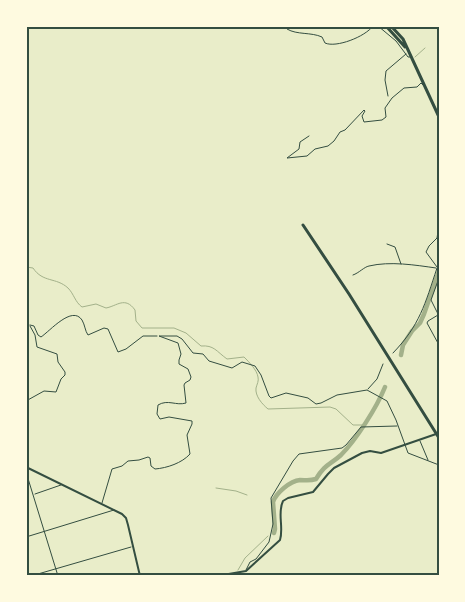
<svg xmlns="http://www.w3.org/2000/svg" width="465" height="602" viewBox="0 0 465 602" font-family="'Alegreya Sans',sans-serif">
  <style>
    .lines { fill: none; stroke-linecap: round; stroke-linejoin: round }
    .stream { stroke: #a3b18a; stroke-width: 1 }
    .river { stroke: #a3b18a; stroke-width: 4.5 }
    .minor { stroke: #344e41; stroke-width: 1 }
    .tertiary { stroke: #344e41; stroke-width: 2 }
    .trunk { stroke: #344e41; stroke-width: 3 }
    .motorway { stroke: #344e41; stroke-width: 3 }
    .neatline { fill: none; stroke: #344e41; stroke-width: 2 }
  </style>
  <rect width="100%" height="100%" fill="#e9edc9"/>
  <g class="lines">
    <path class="stream" d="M 415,57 L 425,48
      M 26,267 L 33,268 C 43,283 56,277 68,288 C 74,294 75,302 82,307 L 96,304 L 106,308 C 117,306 125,296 135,310 L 136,321 L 142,328 L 174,328 L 186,333 L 201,346 C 214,345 216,351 227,359 L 244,357 C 249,362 257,370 258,377 C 259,381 257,384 256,388 C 255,396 262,404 268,409 L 330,407 L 336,409 L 353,425 L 363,425
      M 216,488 L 236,491 L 247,495
      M 238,570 L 245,558 L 268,536
      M 238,576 L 238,575"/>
    <path class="river" d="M 401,355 L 403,345 L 412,331 L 420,323 L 424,314 L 439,271
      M 274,533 L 275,529 L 273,502 C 276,493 290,481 300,480 C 306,480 310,481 316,479 C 325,464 330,465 341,455 C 356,440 377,407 385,387"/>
    <path class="minor" d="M 286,26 L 287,29 C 297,35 311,32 322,37 L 325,43 C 336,48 365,37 373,26
      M 378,26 L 396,41 L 408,57 L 411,57
      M 388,96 L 385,80 L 386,71 L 406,54
      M 309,136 L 300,142 L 299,149 L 287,158 L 307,156 L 315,149 L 328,146 L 334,141 L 340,132 L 345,130 L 364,110 L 365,111 L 362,116 L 364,122 L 382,120 L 386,117 L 385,108 L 392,98 L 404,88 L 417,87 L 421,83 L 424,86
      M 387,244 L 395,247 L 401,264
      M 437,267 L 426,252 L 429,246 L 437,238 L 439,225
      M 353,275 C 359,273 364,267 369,266 C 390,261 415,265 436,268
      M 439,278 L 431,300 L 439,316
      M 438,315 L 428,321 L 427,323 L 439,345
      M 30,325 L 34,326 L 38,335 L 41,337 C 50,331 72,305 82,320 C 85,325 85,331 88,335 L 104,328 L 108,329 L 118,352 L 126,349 L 143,336 L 157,336
      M 393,353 C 420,325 425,304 437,268 L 439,268
      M 368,389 L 377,379 L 383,364
      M 26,401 L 44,391 L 56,392 L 61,379 L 65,375 L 65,372 L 58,362 L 57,354 L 37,347 L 35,335 L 30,326
      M 420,441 L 428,460
      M 26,472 L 58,576
      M 35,494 L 61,485
      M 102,503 L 112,469 L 122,466 L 128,461 L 139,460 L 148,457 L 150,458 L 151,466 L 155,469 C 167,468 182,463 190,454 L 187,435 L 192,424 L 192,421 L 169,417 L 160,419 L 157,414 L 158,405 C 168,399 176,406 186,403 L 184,385 L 185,383 L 190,380 L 191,377 L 188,369 L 179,364 L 179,360 L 181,354 L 178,343 L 159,336 L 177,336 L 182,339 L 193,353 L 203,354 L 209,361 L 232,368 L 242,362 L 255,366 L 261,375 L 269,396 L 271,398 L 286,393 L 308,398 L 316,404 L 321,403 L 337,395 L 367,390 L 387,401 L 396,420 L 408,453 L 439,465
      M 26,537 L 114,510
      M 246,570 L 250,562 L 256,559 L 269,542 L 273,524 L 271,498 L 293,461 L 299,454 L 342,448 L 346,445 L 361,427 L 397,426
      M 31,576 L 131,547"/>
    <path class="tertiary" d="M 26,467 L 122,514 L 126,518 L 128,525 L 140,576
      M 217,576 L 246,571 L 280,540 C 284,527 277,513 283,501 L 288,498 L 313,492 L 328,474 L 334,468 L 362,453 L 370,451 L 381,453 L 439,433"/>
    <path class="trunk" d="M 386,26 L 405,47
      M 391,26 L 403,39 L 439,117"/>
    <path class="motorway" d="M 303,225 L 349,294 L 439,438"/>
  </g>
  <rect width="465" height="602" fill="none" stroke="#fefae0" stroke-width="55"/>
  <rect x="28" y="28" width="410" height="546" class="neatline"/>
</svg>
